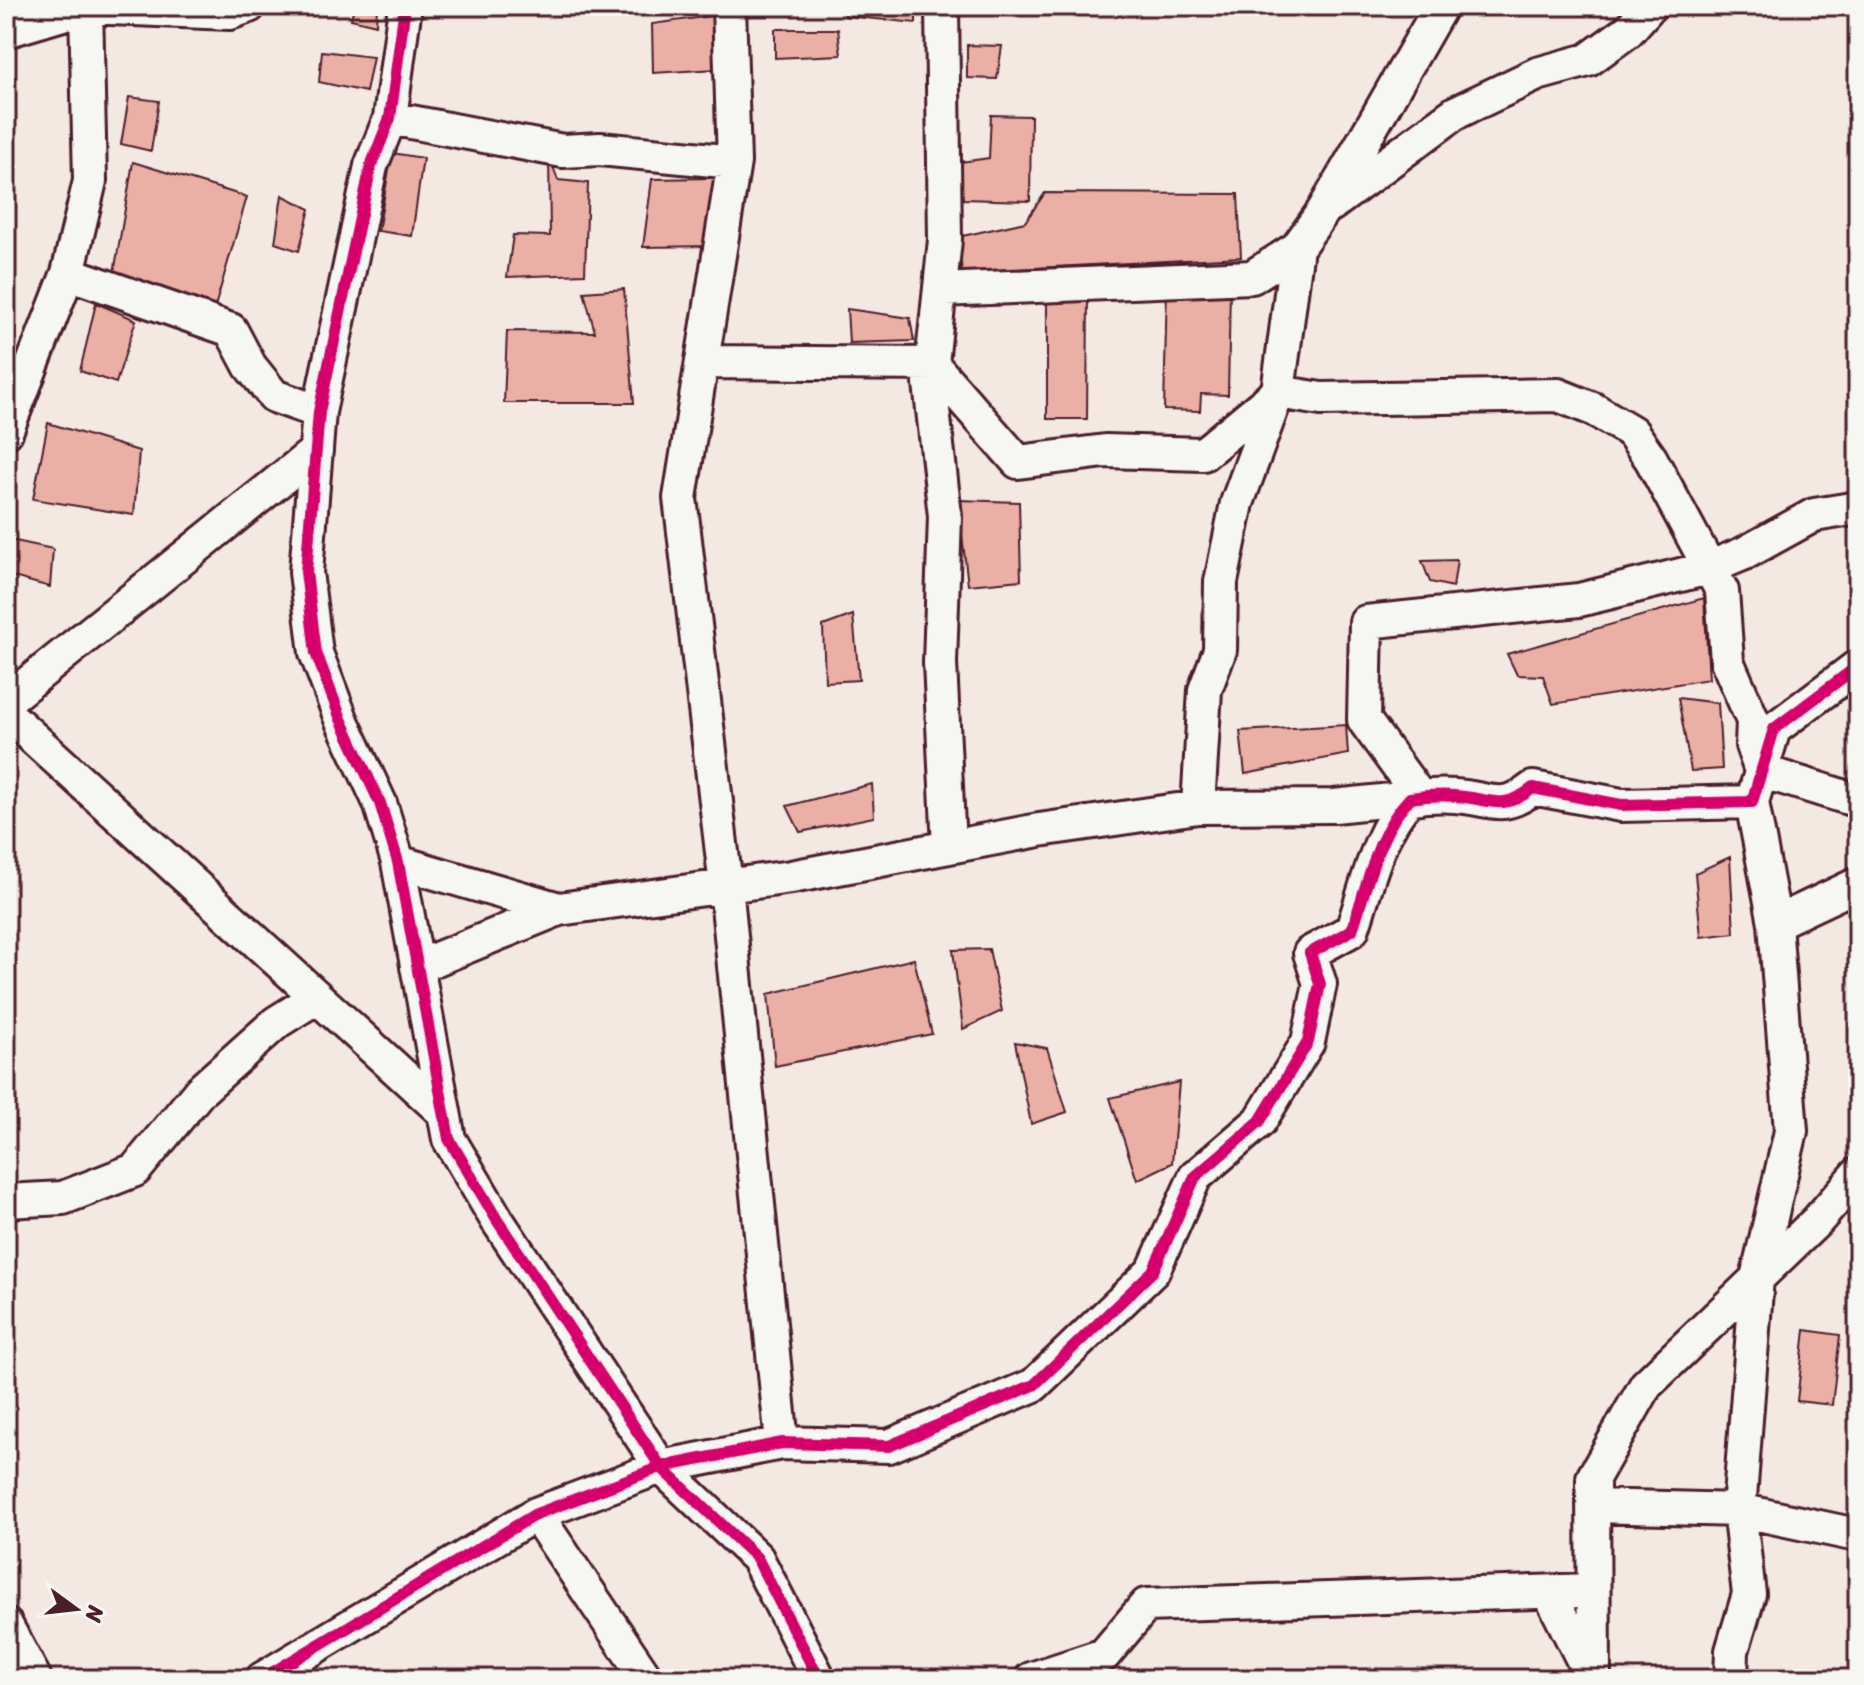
<svg xmlns="http://www.w3.org/2000/svg" width="1864" height="1685" viewBox="0 0 1864 1685" font-family="Sriracha,sans-serif">
  <style>
    .building { fill: #eab0a6; stroke: #4a1f2b; stroke-width: 2 }
    .lines { fill: none; stroke-linecap: round; stroke-linejoin: round }
    .street-casing { stroke: #4a1f2b; stroke-width: 38 }
    .street { stroke: #f6f6f2; stroke-width: 32 }
    .cycleway-casing { stroke: #f6f6f2; stroke-width: 17 }
    .cycleway { stroke: #d6006c; stroke-width: 12 }
  </style>
  <rect width="100%" height="100%" fill="#f4e8e3"/>
  <filter id="ink" filterUnits="userSpaceOnUse"><feTurbulence type="fractalNoise" baseFrequency=".0125" numOctaves="2"/><feDisplacementMap in="SourceGraphic" scale="16" xChannelSelector="R" yChannelSelector="G"/><feConvolveMatrix kernelMatrix="1 2 1 2 8 2 1 2 1" color-interpolation-filters="sRGB"/></filter>
  <g filter="url(#ink)">
    <path class="building" d="M 354,6 L 377,6 L 376,25 L 351,19 Z
      M 845,6 L 916,6 L 916,23 L 845,16 Z
      M 719,15 L 717,69 L 653,73 L 652,24 Z
      M 775,29 L 838,29 L 841,55 L 775,58 Z
      M 967,45 L 1002,46 L 997,79 L 967,78 Z
      M 322,51 L 373,57 L 366,92 L 319,82 Z
      M 129,97 L 159,101 L 151,151 L 121,144 Z
      M 991,115 L 1031,116 L 1030,201 L 963,199 L 960,162 L 989,158 Z
      M 392,153 L 423,158 L 412,236 L 378,231 Z
      M 549,156 L 558,180 L 588,183 L 585,274 L 507,277 L 513,235 L 550,236 Z
      M 133,162 L 247,197 L 212,317 L 113,279 Z
      M 733,170 L 715,246 L 643,247 L 652,179 L 712,178 Z
      M 1045,193 L 1238,194 L 1241,257 L 962,272 L 958,237 L 1025,222 Z
      M 282,195 L 310,209 L 299,251 L 275,243 Z
      M 1167,285 L 1230,287 L 1228,395 L 1201,394 L 1200,411 L 1164,410 Z
      M 624,289 L 634,403 L 504,403 L 507,331 L 595,332 L 584,292 Z
      M 1047,297 L 1088,297 L 1087,419 L 1047,419 Z
      M 96,303 L 136,320 L 116,383 L 80,371 Z
      M 847,309 L 910,318 L 914,341 L 849,343 Z
      M 48,423 L 139,451 L 134,515 L 33,499 Z
      M 958,500 L 1019,502 L 1021,580 L 968,585 Z
      M 6,539 L 53,549 L 50,587 L 6,575 Z
      M 1457,560 L 1453,587 L 1430,582 L 1422,561 Z
      M 1704,598 L 1709,679 L 1553,704 L 1543,676 L 1517,675 L 1507,654 Z
      M 853,615 L 859,680 L 825,682 L 823,626 Z
      M 1678,698 L 1718,703 L 1722,769 L 1691,771 Z
      M 1346,725 L 1348,754 L 1245,774 L 1240,731 Z
      M 872,784 L 874,817 L 800,832 L 787,806 Z
      M 1730,857 L 1734,933 L 1701,937 L 1695,873 Z
      M 989,949 L 1002,1011 L 963,1029 L 953,950 Z
      M 914,959 L 932,1034 L 775,1066 L 768,994 Z
      M 1015,1042 L 1047,1048 L 1067,1112 L 1031,1124 Z
      M 1179,1082 L 1172,1163 L 1137,1180 L 1110,1098 Z
      M 1805,1330 L 1840,1335 L 1832,1405 L 1797,1401 Z"/>
    <g class="lines">
      <defs>
        <path id="street" d="M 405,6 L 390,118 L 371,166 L 319,412 L 306,572 L 316,653 L 341,719 L 380,803 L 398,862 L 449,1139 L 497,1220 L 661,1467 L 757,1558 L 819,1679
          M 729,6 L 734,162 L 680,498 L 726,886 L 782,1443
          M 942,6 L 945,240 L 930,383 L 945,516 L 940,663 L 949,847
          M 6,31 L 86,7 L 230,13 L 249,6
          M 390,118 L 563,151 L 600,149 L 734,162
          M 1331,205 L 1455,113 L 1537,74 L 1588,60 L 1628,31 L 1650,6
          M 68,273 L 231,330 L 250,366 L 274,396 L 319,412
          M 940,290 L 1252,277 L 1297,248 L 1324,210 L 1441,6
          M 702,362 L 932,364 L 1018,462 L 1105,451 L 1203,454 L 1278,392 L 1321,399 L 1558,395 L 1593,409 L 1632,432 L 1651,459 L 1722,591 L 1727,661 L 1753,721 L 1752,745 L 1761,771 L 1858,801
          M 6,432 L 68,273 L 90,181 L 86,6
          M 6,701 L 316,451
          M 6,713 L 442,1111
          M 1198,807 L 1205,690 L 1220,650 L 1221,582 L 1237,503 L 1278,392 L 1297,248
          M 398,862 L 559,909
          M 1775,923 L 1858,884
          M 417,967 L 559,909 L 791,877 L 1039,830 L 1198,807 L 1334,806 L 1420,797 L 1364,720 L 1366,622 L 1579,600 L 1709,568 L 1745,553 L 1814,515 L 1858,508
          M 6,1201 L 63,1198 L 135,1170 L 200,1091 L 277,1022 L 317,997
          M 1593,1506 L 1739,1510 L 1757,1278 L 1791,1131 L 1775,923 L 1752,802
          M 536,1514 L 647,1679
          M 1549,1592 L 1591,1676
          M 6,1625 L 35,1679
          M 262,1679 L 536,1514 L 661,1467 L 782,1443 L 889,1446 L 1034,1385 L 1153,1271 L 1195,1177 L 1260,1121 L 1308,1042 L 1320,984 L 1310,953 L 1352,930 C 1367,887 1377,832 1410,798 C 1424,796 1440,795 1455,796 C 1490,798 1501,813 1533,788 L 1621,805 L 1752,802 L 1774,729 L 1858,666
          M 1031,1679 L 1104,1655 L 1146,1605 L 1593,1590
          M 1594,1679 L 1593,1478 L 1646,1385 L 1817,1221 L 1858,1174
          M 1731,1679 L 1732,1651 L 1749,1594 L 1739,1510 L 1847,1533 L 1858,1532"/>
      </defs>
      <use href="#street" class="street-casing"/>
      <use href="#street" class="street"/>
      <defs>
        <path id="cycleway" d="M 405,6 L 390,118 L 371,166 L 319,412 L 306,572 L 316,653 L 341,719 L 380,803 L 398,862 L 449,1139 L 497,1220 L 661,1467 L 757,1558 L 819,1679
          M 262,1679 L 536,1514 L 661,1467 L 782,1443 L 889,1446 L 1034,1385 L 1153,1271 L 1195,1177 L 1260,1121 L 1308,1042 L 1320,984 L 1310,953 L 1352,930 C 1367,887 1377,832 1410,798 C 1424,796 1440,795 1455,796 C 1490,798 1501,813 1533,788 L 1621,805 L 1752,802 L 1774,729 L 1858,666"/>
      </defs>
      <use href="#cycleway" class="cycleway-casing"/>
      <use href="#cycleway" class="cycleway"/>
    </g>
  </g>
  <rect width="1864" height="1685" fill="none" stroke="#f6f6f2" stroke-width="32"/>
  <rect x="16" y="16" width="1832" height="1653" fill="none" stroke="#4a1f2b" stroke-width="3" filter="url(#ink)"/>
  <g transform="translate(76 1609) rotate(105)" stroke="#f6f6f2" stroke-width="6" paint-order="stroke">
  <path d="M0-6L14 30L0 20L-14 30Z" fill="#4a1f2b"/>
  <text y="-12" font-size="22" font-weight="bold" text-anchor="middle" fill="#4a1f2b">N</text>
  </g>
</svg>
